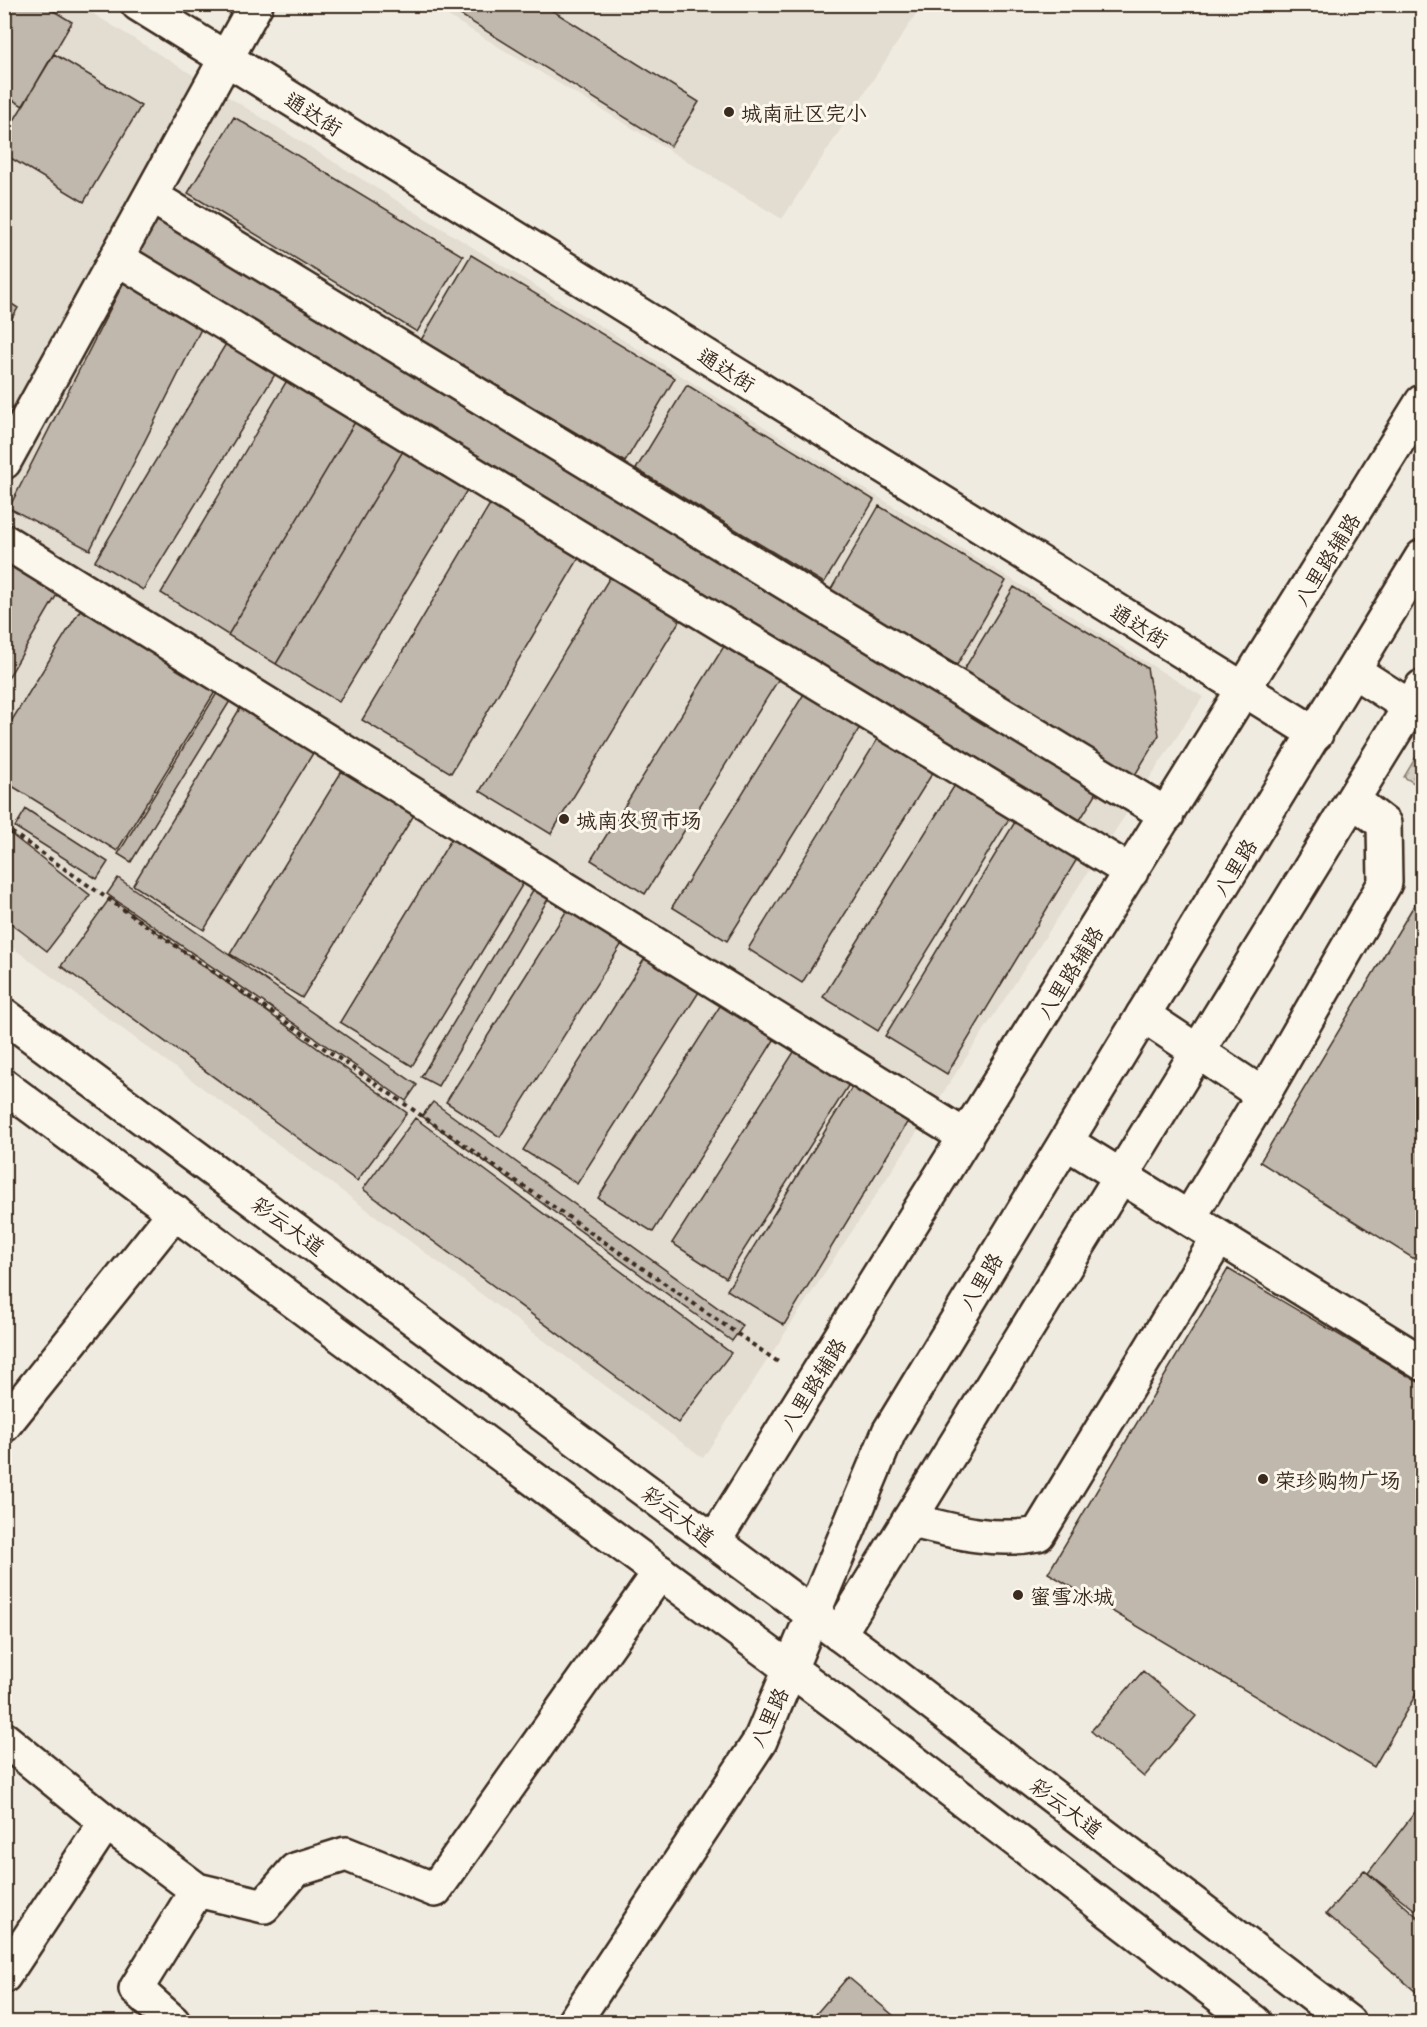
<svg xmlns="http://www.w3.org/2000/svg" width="1427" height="2027" viewBox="0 0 1427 2027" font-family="Mali,'LXGW WenKai TC',sans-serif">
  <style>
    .built { fill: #e2dcd1 }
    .grass { fill: url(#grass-dots); stroke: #887c70; stroke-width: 1.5 }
    .building { fill: #c0b8ad; stroke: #3b2a1e; stroke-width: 1.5 }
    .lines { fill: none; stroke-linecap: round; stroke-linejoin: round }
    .minor-casing { stroke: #3b2a1e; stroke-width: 38 }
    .major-casing { stroke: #3b2a1e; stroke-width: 38 }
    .path { stroke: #3b2a1e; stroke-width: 4; stroke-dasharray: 4.5 4.5; stroke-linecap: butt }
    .minor { stroke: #fbf7ec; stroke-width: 33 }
    .major { stroke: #fbf7ec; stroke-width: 33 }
    .poi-dot { fill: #3b2a1e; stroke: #fbf7ec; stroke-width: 2 }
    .labels { text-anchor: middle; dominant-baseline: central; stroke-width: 6; stroke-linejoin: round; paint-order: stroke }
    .poi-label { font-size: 21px; fill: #3b2a1e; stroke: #fbf7ec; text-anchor: start }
    .street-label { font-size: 21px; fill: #3b2a1e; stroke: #fbf7ec }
  </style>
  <defs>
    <pattern id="grass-dots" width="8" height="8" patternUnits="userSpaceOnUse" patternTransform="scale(1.5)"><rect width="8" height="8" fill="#d5cec3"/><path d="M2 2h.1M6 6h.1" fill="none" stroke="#b8b1a7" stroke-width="1.8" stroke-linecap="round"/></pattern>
  </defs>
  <rect width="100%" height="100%" fill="#f0ebe0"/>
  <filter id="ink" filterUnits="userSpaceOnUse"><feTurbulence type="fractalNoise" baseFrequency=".0167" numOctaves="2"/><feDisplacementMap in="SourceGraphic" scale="12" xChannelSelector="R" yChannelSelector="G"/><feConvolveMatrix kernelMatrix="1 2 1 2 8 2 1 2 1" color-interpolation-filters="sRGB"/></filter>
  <g filter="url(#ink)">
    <path class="built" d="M 5,5 L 79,5 L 1203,697 L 703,1458 L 5,942 Z
      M 430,5 L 922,5 L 782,219 Z"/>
    <path class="grass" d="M 1422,747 L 1422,788 L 1404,777 Z"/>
    <path class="building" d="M 4,4 L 42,4 L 72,22 L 23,106 L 4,95 Z
      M 443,4 L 542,4 L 699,102 L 671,146 Z
      M 54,54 L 141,106 L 84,202 L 4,154 L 4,137 Z
      M 234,117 L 463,256 L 417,332 L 188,193 Z
      M 164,208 L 1105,779 L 1080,820 L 138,250 Z
      M 471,255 L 675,378 L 625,462 L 421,340 Z
      M 128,274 L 208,315 L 90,550 L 9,508 Z
      M 4,299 L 18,308 L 4,331 Z
      M 233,332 L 282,363 L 143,590 L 95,561 Z
      M 289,377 L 358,417 L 228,635 L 161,593 Z
      M 687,385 L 874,500 L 824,583 L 636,469 Z
      M 358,417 L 406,446 L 276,664 L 228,635 Z
      M 406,446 L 470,485 L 339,702 L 276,664 Z
      M 493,499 L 582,553 L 451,773 L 362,720 Z
      M 879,506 L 1006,581 L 957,665 L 830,591 Z
      M 4,552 L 62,586 L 4,685 Z
      M 613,572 L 683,615 L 551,834 L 480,791 Z
      M 1014,587 L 1147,668 L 1159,735 L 1135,775 L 963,671 Z
      M 87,599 L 221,682 L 117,851 L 4,781 L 4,733 Z
      M 726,643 L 780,677 L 645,894 L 591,860 Z
      M 807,689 L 862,724 L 727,941 L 672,907 Z
      M 217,693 L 230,701 L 131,862 L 118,854 Z
      M 242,705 L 315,750 L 204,930 L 133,885 Z
      M 882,732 L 937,766 L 802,983 L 748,949 Z
      M 345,766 L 417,810 L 302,998 L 230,954 Z
      M 958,780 L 1012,814 L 878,1031 L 823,997 Z
      M 26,809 L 108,862 L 97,879 L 15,827 Z
      M 1018,817 L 1080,854 L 947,1074 L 885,1036 Z
      M 4,829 L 90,895 L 47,951 L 4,918 Z
      M 455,833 L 527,877 L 412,1066 L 340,1022 Z
      M 118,878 L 417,1085 L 406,1101 L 107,894 Z
      M 536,885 L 551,894 L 438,1086 L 421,1077 Z
      M 1422,892 L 1422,1264 L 1260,1162 Z
      M 110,898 L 407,1113 L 357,1181 L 61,966 Z
      M 574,899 L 628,934 L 500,1137 L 446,1102 Z
      M 652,947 L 706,981 L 577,1184 L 523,1150 Z
      M 727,995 L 781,1029 L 653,1232 L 598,1198 Z
      M 801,1041 L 855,1075 L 726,1278 L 672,1243 Z
      M 857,1079 L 913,1113 L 784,1325 L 727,1290 Z
      M 433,1102 L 743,1326 L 732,1341 L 422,1116 Z
      M 415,1118 L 731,1353 L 678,1423 L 363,1189 Z
      M 1228,1269 L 1422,1384 L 1422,1684 L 1374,1767 L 1048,1573 Z
      M 1143,1671 L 1196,1716 L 1144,1777 L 1091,1731 Z
      M 1422,1803 L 1422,1900 L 1415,1910 L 1368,1873 Z
      M 1364,1870 L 1422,1921 L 1422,1997 L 1326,1914 Z
      M 848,1977 L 901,2022 L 809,2022 Z"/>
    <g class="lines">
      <defs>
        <path id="minor" d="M 138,4 L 1316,734
          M 151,196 L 1167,815
          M 117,258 L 1131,872
          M 4,462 L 256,4
          M 4,541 L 966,1137
          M 1354,671 L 1410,707
          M 1143,1015 L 1263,1095 L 1385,883 L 1384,824 L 1353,800
          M 1066,1142 L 1422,1363
          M 1189,1218 L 1263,1095
          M 4,1425 L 175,1212
          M 909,1520 C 952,1531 994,1543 1038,1534 L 1219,1237
          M 714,1541 L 1422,402
          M 839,1634 L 1422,687
          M 4,1739 L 106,1822 L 197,1890 L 264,1906 L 295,1870 L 346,1854 L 435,1890 L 660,1572
          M 4,1976 L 106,1822
          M 173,2022 L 136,1989 L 197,1890"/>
        <path id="major" d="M 4,1015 L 889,1671 L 1348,2022
          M 4,1086 L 855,1717 L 1254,2022
          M 574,2022 L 760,1741 L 889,1432 L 1422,557"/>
      </defs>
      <use href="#minor" class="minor-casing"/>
      <use href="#major" class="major-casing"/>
      <path class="path" d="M 4,827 L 781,1364"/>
      <use href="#minor" class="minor"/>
      <use href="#major" class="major"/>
    </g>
  </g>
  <g class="poi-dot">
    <circle cx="729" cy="112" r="6"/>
    <circle cx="564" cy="819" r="6"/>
    <circle cx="1263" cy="1479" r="6"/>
    <circle cx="1018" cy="1595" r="6"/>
  </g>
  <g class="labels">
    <g class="poi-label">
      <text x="741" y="112">城南社区完小</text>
      <text x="576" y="819">城南农贸市场</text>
      <text x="1275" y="1479">荣珍购物广场</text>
      <text x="1030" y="1595">蜜雪冰城</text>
    </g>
    <g class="street-label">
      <text transform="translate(314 113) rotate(32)">通达街</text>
      <text transform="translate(727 369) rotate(32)">通达街</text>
      <text transform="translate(1326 559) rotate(-58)">八里路辅路</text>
      <text transform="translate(1140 625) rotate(32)">通达街</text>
      <text transform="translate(1234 867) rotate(-58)">八里路</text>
      <text transform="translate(1069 972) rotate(-58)">八里路辅路</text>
      <text transform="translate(289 1225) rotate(36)">彩云大道</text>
      <text transform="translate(980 1281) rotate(-59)">八里路</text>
      <text transform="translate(812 1384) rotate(-58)">八里路辅路</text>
      <text transform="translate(679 1515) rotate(37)">彩云大道</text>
      <text transform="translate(768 1717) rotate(-65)">八里路</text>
      <text transform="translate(1067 1807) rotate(37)">彩云大道</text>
    </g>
  </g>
  <rect width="1427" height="2027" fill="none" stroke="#fbf7ec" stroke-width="24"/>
  <rect x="12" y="12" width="1403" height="2003" fill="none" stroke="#3b2a1e" stroke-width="2" filter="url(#ink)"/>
</svg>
